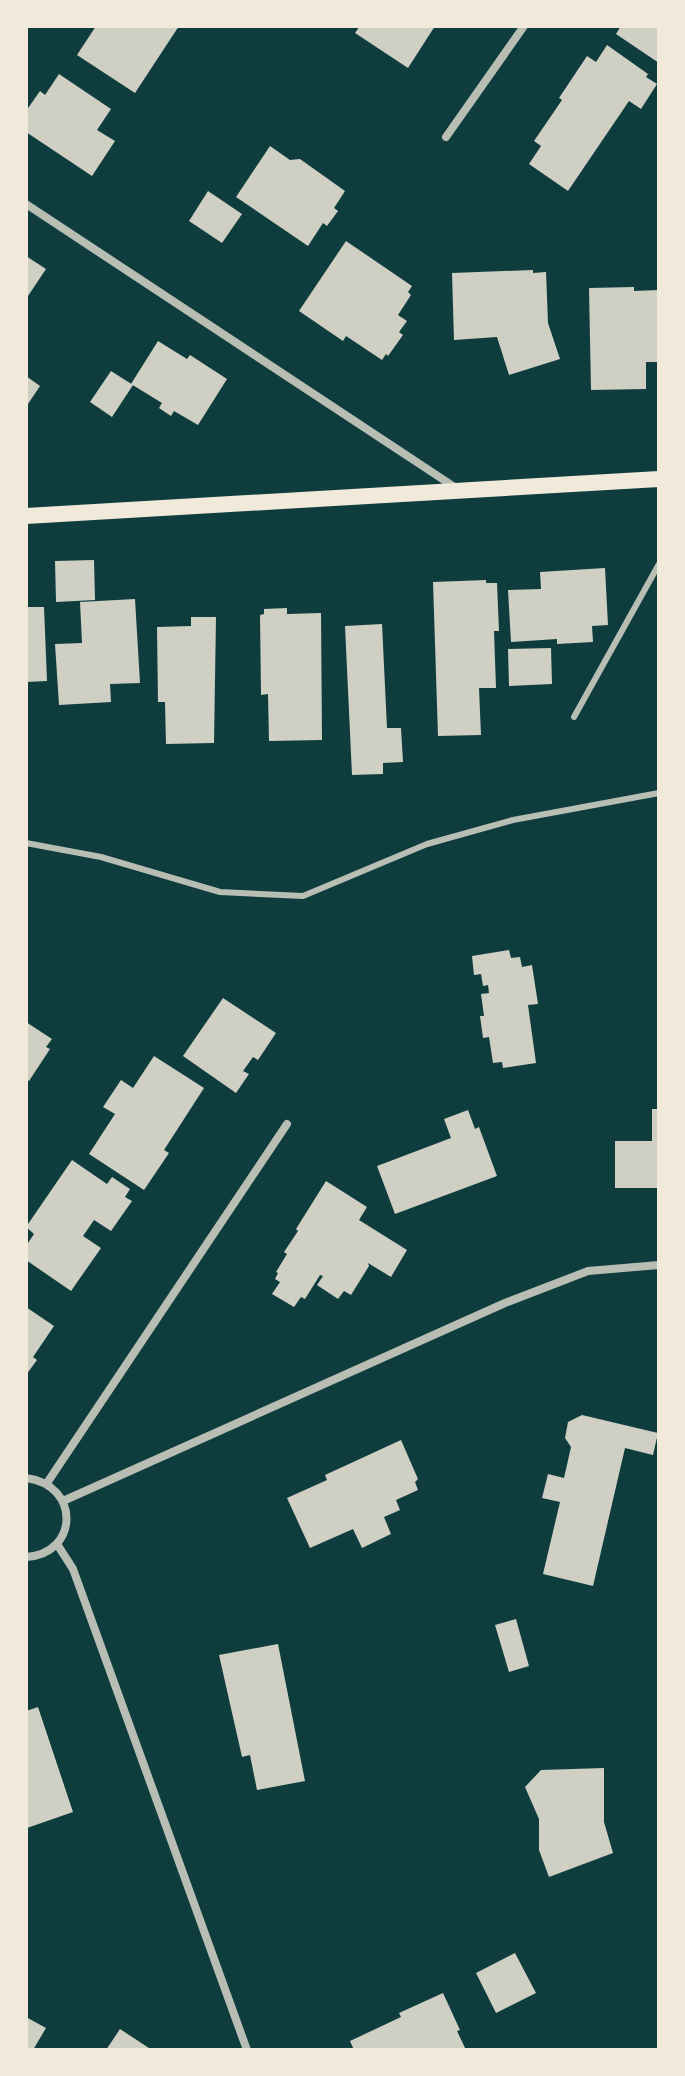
<svg xmlns="http://www.w3.org/2000/svg" width="685" height="2076" viewBox="0 0 685 2076" font-family="'Space Grotesk',sans-serif">
  <style>
    .building { fill: #cfcfc3 }
    .lines { fill: none; stroke-linecap: round; stroke-linejoin: round }
    .service { stroke: #b8beb3; stroke-width: 6 }
    .minor { stroke: #b8beb3; stroke-width: 8 }
    .secondary { stroke: #f1e9da; stroke-width: 16 }
  </style>
  <rect width="100%" height="100%" fill="#0f3d3e"/>
  <path class="building" d="M 96,26 L 179,26 L 135,93 L 77,55 Z
    M 360,26 L 435,26 L 408,68 L 355,33 Z
    M 621,26 L 659,26 L 659,63 L 616,34 Z
    M 607,45 L 648,74 L 646,77 L 657,84 L 641,109 L 629,101 L 568,191 L 529,164 L 541,146 L 534,141 L 562,100 L 559,98 L 587,56 L 596,62 Z
    M 59,74 L 111,109 L 97,130 L 115,141 L 92,176 L 26,132 L 26,111 L 40,91 L 45,95 Z
    M 270,146 L 290,160 L 300,159 L 345,191 L 334,208 L 338,211 L 327,226 L 323,223 L 308,246 L 236,197 Z
    M 208,191 L 242,214 L 222,243 L 189,221 Z
    M 346,241 L 412,286 L 408,292 L 411,295 L 398,315 L 407,321 L 399,332 L 403,335 L 388,356 L 386,354 L 382,360 L 346,336 L 343,341 L 299,311 Z
    M 26,256 L 46,269 L 26,299 Z
    M 533,270 L 533,273 L 546,272 L 548,323 L 560,359 L 509,375 L 497,337 L 454,340 L 452,273 Z
    M 634,287 L 634,291 L 659,290 L 659,362 L 646,362 L 646,389 L 591,390 L 589,288 Z
    M 158,341 L 187,359 L 190,355 L 227,379 L 198,425 L 174,411 L 171,416 L 159,408 L 162,403 L 131,384 Z
    M 111,371 L 133,385 L 112,417 L 90,402 Z
    M 26,376 L 40,386 L 26,407 Z
    M 94,560 L 95,600 L 56,602 L 55,561 Z
    M 605,568 L 608,625 L 592,626 L 593,642 L 557,644 L 557,639 L 511,642 L 508,590 L 541,589 L 540,572 Z
    M 486,580 L 486,583 L 497,583 L 499,631 L 494,631 L 496,688 L 479,688 L 481,735 L 438,736 L 433,582 Z
    M 135,599 L 140,683 L 110,684 L 111,702 L 59,705 L 55,644 L 82,643 L 80,602 Z
    M 26,607 L 44,607 L 47,681 L 26,682 Z
    M 287,608 L 287,614 L 321,613 L 322,740 L 269,741 L 268,694 L 261,695 L 260,615 L 264,614 L 264,609 Z
    M 191,617 L 216,617 L 214,743 L 166,744 L 165,702 L 158,702 L 157,627 L 191,626 Z
    M 382,624 L 387,728 L 401,728 L 403,762 L 383,763 L 383,774 L 352,775 L 345,626 Z
    M 551,648 L 552,684 L 509,686 L 508,649 Z
    M 509,950 L 511,958 L 520,957 L 522,967 L 532,965 L 538,1004 L 528,1005 L 536,1063 L 503,1068 L 502,1062 L 493,1063 L 489,1037 L 483,1038 L 480,1016 L 484,1016 L 481,994 L 489,993 L 488,985 L 483,986 L 481,974 L 474,975 L 472,956 Z
    M 223,998 L 276,1033 L 258,1060 L 253,1057 L 243,1071 L 249,1074 L 236,1093 L 183,1056 Z
    M 26,1022 L 52,1039 L 46,1047 L 50,1049 L 29,1081 L 26,1079 Z
    M 154,1056 L 204,1088 L 164,1150 L 169,1153 L 144,1190 L 89,1154 L 115,1114 L 103,1107 L 121,1080 L 133,1088 Z
    M 652,1109 L 659,1109 L 659,1188 L 615,1188 L 615,1141 L 652,1141 Z
    M 468,1110 L 475,1129 L 479,1127 L 497,1176 L 395,1214 L 377,1166 L 451,1138 L 444,1119 Z
    M 72,1160 L 107,1184 L 112,1177 L 130,1189 L 125,1197 L 132,1201 L 111,1231 L 94,1220 L 83,1236 L 101,1248 L 71,1291 L 26,1260 L 26,1246 L 34,1234 L 26,1227 Z
    M 326,1181 L 367,1207 L 359,1220 L 407,1250 L 391,1277 L 368,1263 L 369,1266 L 351,1295 L 344,1291 L 338,1299 L 317,1285 L 323,1276 L 320,1275 L 305,1299 L 301,1297 L 294,1307 L 272,1294 L 280,1282 L 275,1279 L 278,1273 L 276,1272 L 287,1254 L 284,1252 L 298,1231 L 296,1229 Z
    M 26,1307 L 54,1326 L 33,1357 L 37,1360 L 26,1375 Z
    M 582,1415 L 658,1433 L 653,1455 L 625,1448 L 593,1586 L 543,1574 L 560,1502 L 542,1498 L 548,1474 L 564,1478 L 571,1447 L 565,1438 L 568,1422 Z
    M 401,1440 L 418,1479 L 415,1482 L 418,1490 L 396,1500 L 400,1510 L 384,1517 L 391,1534 L 362,1548 L 353,1529 L 310,1548 L 287,1498 L 327,1480 L 325,1475 Z
    M 516,1619 L 529,1666 L 509,1672 L 495,1625 Z
    M 278,1644 L 305,1781 L 257,1790 L 250,1755 L 242,1757 L 219,1655 Z
    M 38,1707 L 73,1812 L 27,1828 L 26,1711 Z
    M 604,1768 L 604,1822 L 613,1853 L 549,1877 L 539,1850 L 539,1819 L 525,1787 L 541,1770 Z
    M 515,1953 L 536,1993 L 496,2013 L 476,1973 Z
    M 443,1993 L 460,2030 L 457,2031 L 466,2050 L 354,2050 L 350,2041 L 401,2017 L 399,2013 Z
    M 26,2017 L 46,2028 L 33,2050 L 26,2050 Z
    M 120,2029 L 152,2050 L 106,2050 Z"/>
  <g class="lines">
    <path class="service" d="M 574,717 L 659,564
      M 26,843 L 101,857 L 220,892 L 303,896 L 427,844 L 513,820 L 659,793"/>
    <path class="minor" d="M 446,137 L 524,26
      M 26,204 L 456,488
      M 26,1478 C 81,1485 79,1554 26,1557
      M 47,1483 L 287,1124
      M 63,1501 L 505,1303 L 588,1271 L 659,1265
      M 57,1544 L 73,1569 L 247,2050"/>
    <path class="secondary" d="M 26,516 L 659,479"/>
  </g>
  <rect width="685" height="2076" fill="none" stroke="#f1e9da" stroke-width="56"/>
</svg>
